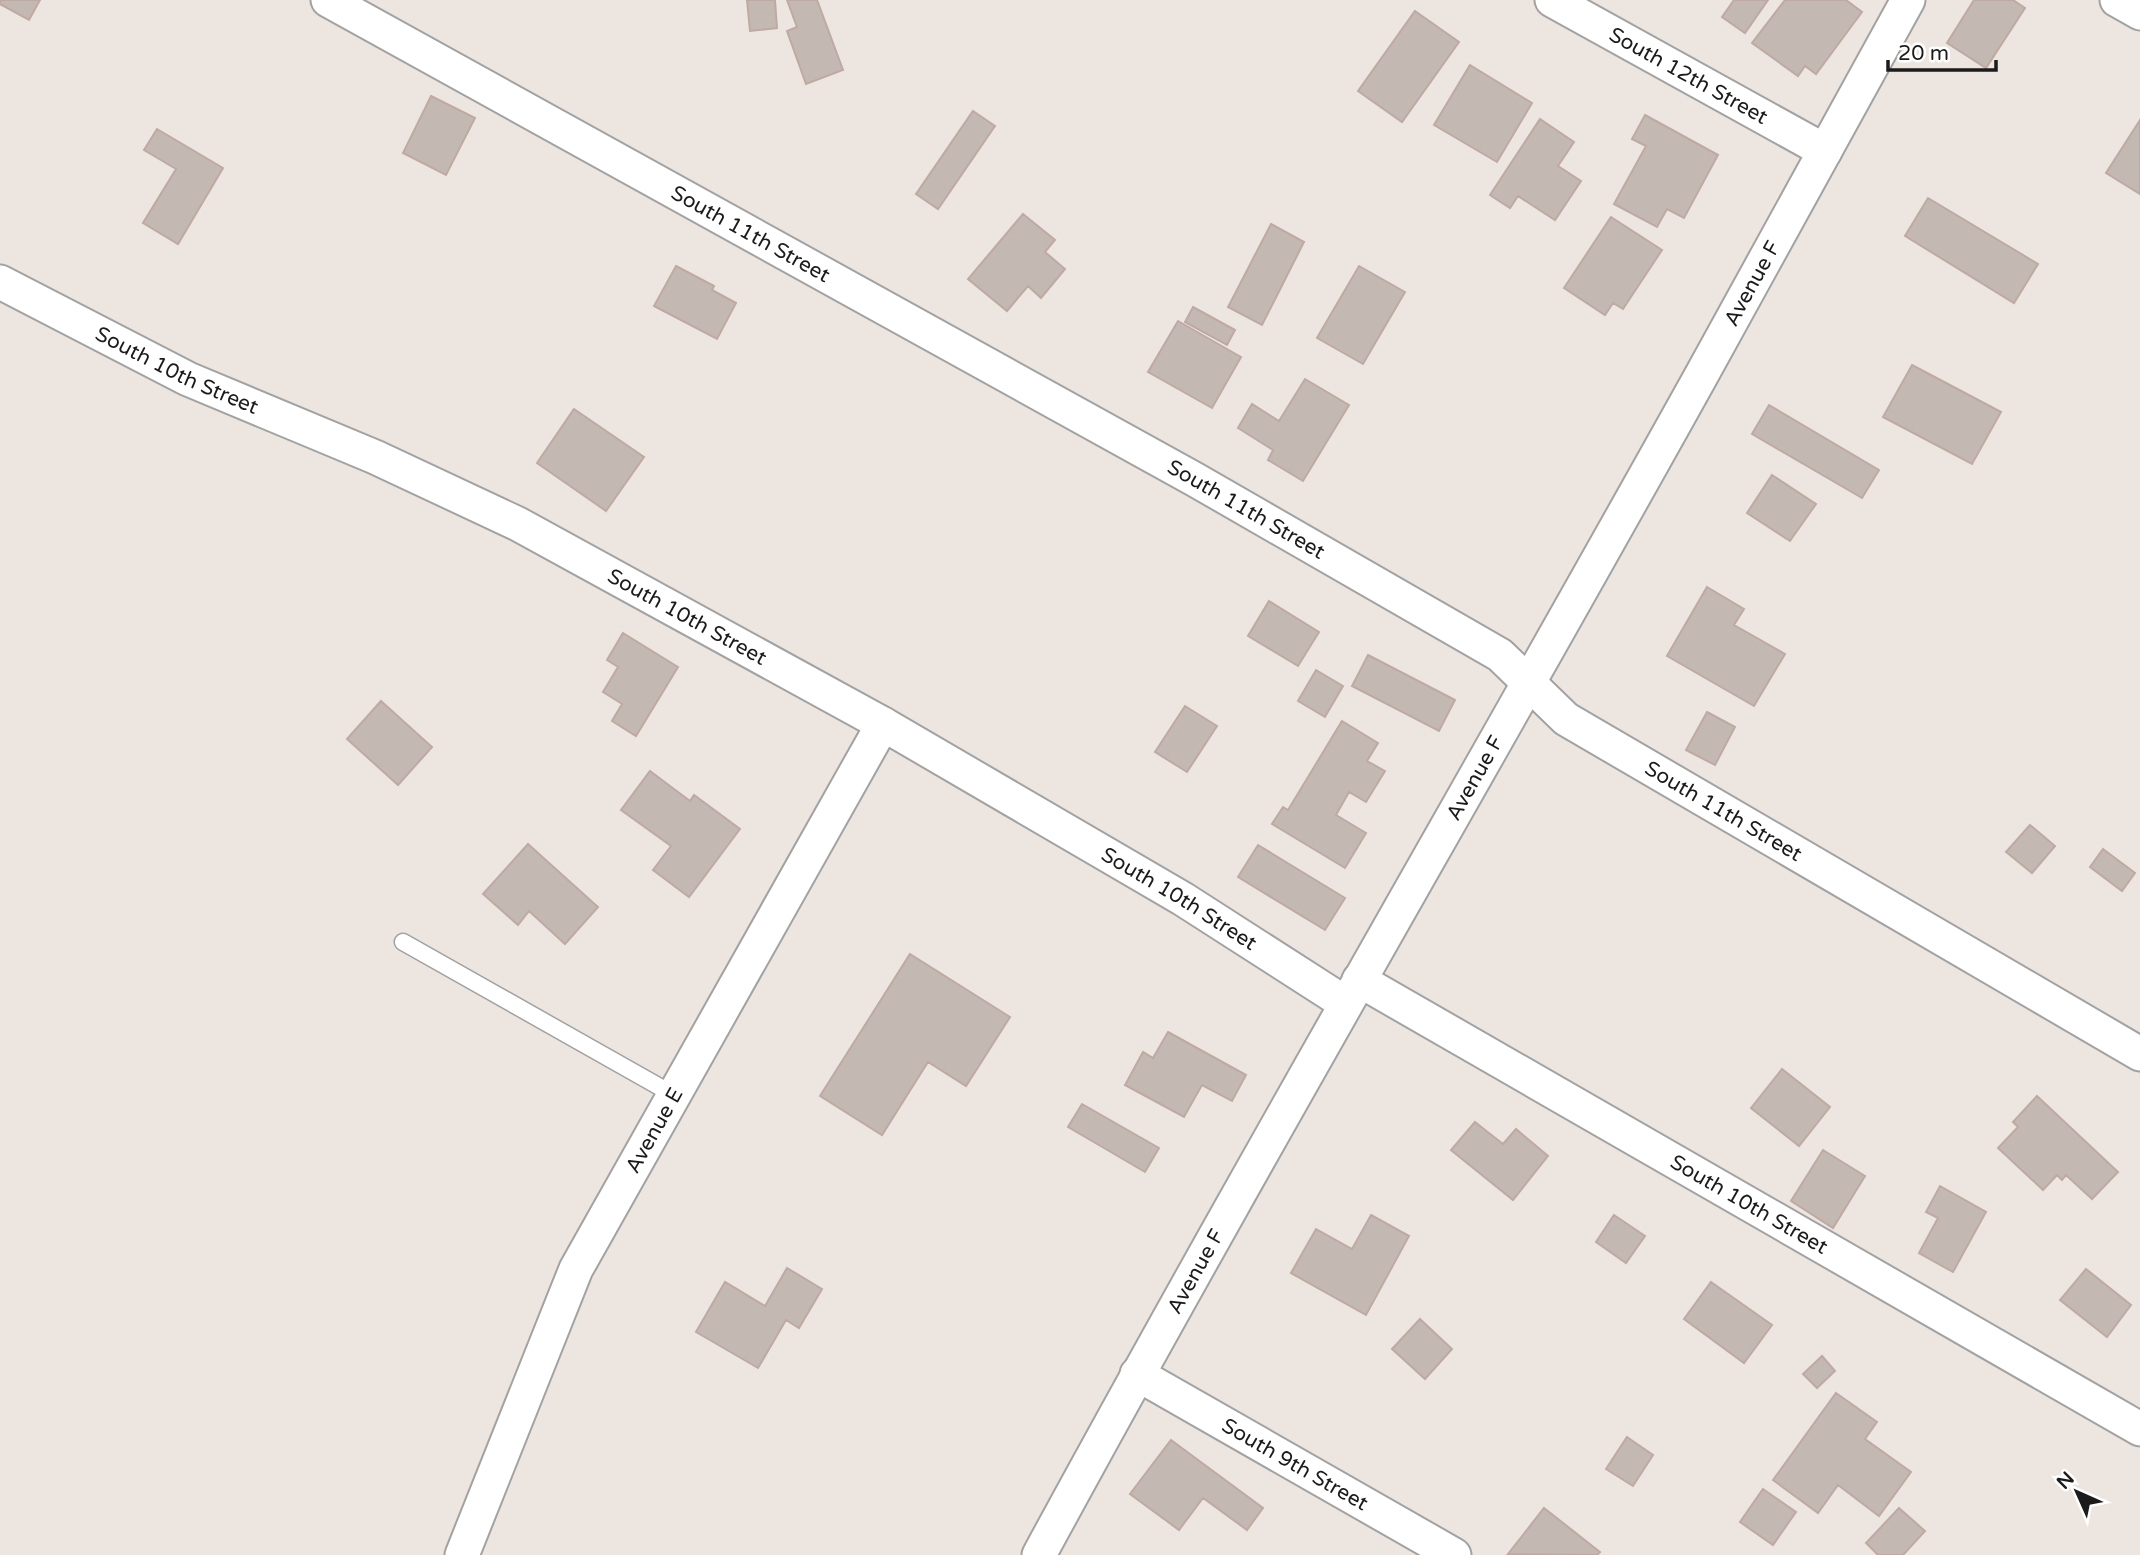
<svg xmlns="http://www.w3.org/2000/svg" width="2140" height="1555" viewBox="0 0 2140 1555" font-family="'Varela Round',sans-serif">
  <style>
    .building { fill: #c4b8b3; stroke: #beaaa2; stroke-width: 2 }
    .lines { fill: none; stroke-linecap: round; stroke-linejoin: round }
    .lane-casing { stroke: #a2a2a2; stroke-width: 19 }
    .street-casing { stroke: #a2a2a2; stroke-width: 37 }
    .lane { stroke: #fff; stroke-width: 16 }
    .street { stroke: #fff; stroke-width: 33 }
    .labels { text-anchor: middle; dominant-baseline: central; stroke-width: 5; stroke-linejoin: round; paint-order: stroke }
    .street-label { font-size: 21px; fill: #1b1b1b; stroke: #fff }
  </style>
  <rect width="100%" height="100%" fill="#ede6e0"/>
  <path class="building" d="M 0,0 L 40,0 L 29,20 L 0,4 Z
    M 747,0 L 775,0 L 777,28 L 750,31 Z
    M 787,0 L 817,0 L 843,70 L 806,84 L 787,31 L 797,27 Z
    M 1734,0 L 1768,0 L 1745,33 L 1722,17 Z
    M 1785,0 L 1846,0 L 1862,12 L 1816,74 L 1805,66 L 1798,76 L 1752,43 Z
    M 1974,0 L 2013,0 L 2025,8 L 1986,68 L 1947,43 Z
    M 1415,11 L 1459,42 L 1402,122 L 1358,91 Z
    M 1470,65 L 1532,103 L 1497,162 L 1434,125 Z
    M 431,96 L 475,118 L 446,175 L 403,153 Z
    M 973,111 L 995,126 L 938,209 L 916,194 Z
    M 1645,115 L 1718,155 L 1684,218 L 1667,209 L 1657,227 L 1614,204 L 1646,146 L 1632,139 Z
    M 1540,119 L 1574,142 L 1558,166 L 1581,181 L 1555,220 L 1518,196 L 1510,208 L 1490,195 Z
    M 2140,120 L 2140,194 L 2106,173 Z
    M 157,129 L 223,168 L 178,244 L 143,223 L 176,169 L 144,150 Z
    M 1928,198 L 2038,264 L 2014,303 L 1905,236 Z
    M 1023,214 L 1055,240 L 1045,252 L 1065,269 L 1041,298 L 1028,286 L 1007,311 L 968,279 Z
    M 1611,217 L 1662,250 L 1623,309 L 1613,303 L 1605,315 L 1564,288 Z
    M 1271,224 L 1304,242 L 1262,325 L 1228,307 Z
    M 676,266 L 714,286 L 712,290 L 736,303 L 717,339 L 654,306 Z
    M 1359,266 L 1405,292 L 1363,364 L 1317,338 Z
    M 1193,307 L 1235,330 L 1227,345 L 1185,322 Z
    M 1178,321 L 1241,357 L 1212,408 L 1148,372 Z
    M 1912,365 L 2001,412 L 1972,464 L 1883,417 Z
    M 1305,379 L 1349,405 L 1303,481 L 1268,460 L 1273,450 L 1238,428 L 1252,404 L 1279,421 Z
    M 1769,405 L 1879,470 L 1862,498 L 1752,434 Z
    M 574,409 L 644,457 L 606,511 L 537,463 Z
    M 1772,475 L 1816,504 L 1790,541 L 1747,513 Z
    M 1707,587 L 1744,609 L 1734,625 L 1785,654 L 1754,706 L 1667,656 Z
    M 1269,601 L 1319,632 L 1298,666 L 1248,636 Z
    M 623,633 L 678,667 L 636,736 L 612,721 L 622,704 L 603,692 L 618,667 L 607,660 Z
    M 1368,655 L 1455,700 L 1439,731 L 1352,686 Z
    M 1316,670 L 1343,686 L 1325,717 L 1298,701 Z
    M 381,701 L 432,747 L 398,785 L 347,739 Z
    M 1185,706 L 1217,726 L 1187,772 L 1155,752 Z
    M 1707,712 L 1735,727 L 1715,765 L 1686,750 Z
    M 1342,721 L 1378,743 L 1367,761 L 1385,771 L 1366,802 L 1349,792 L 1336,815 L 1366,833 L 1345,868 L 1272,824 L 1283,807 L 1288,810 Z
    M 650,771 L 690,801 L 694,795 L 740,829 L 689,897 L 653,870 L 671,846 L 621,810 Z
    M 2030,825 L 2055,846 L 2032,873 L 2006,852 Z
    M 528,844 L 598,907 L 565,944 L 529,911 L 518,925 L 483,894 Z
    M 1258,845 L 1345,898 L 1325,930 L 1238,877 Z
    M 2103,849 L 2135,873 L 2122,891 L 2090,867 Z
    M 910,954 L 1010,1017 L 966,1086 L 928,1062 L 882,1135 L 820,1096 Z
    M 1168,1032 L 1246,1075 L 1232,1101 L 1202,1085 L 1184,1117 L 1125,1085 L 1143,1052 L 1153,1058 Z
    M 1782,1069 L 1830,1107 L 1799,1146 L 1751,1108 Z
    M 2037,1096 L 2118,1172 L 2092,1199 L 2066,1175 L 2062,1180 L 2057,1175 L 2043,1190 L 1998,1148 L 2018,1127 L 2013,1122 Z
    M 1082,1104 L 1159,1148 L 1145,1172 L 1068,1127 Z
    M 1475,1122 L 1503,1144 L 1516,1129 L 1548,1156 L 1513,1200 L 1451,1150 Z
    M 1823,1150 L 1865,1176 L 1833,1228 L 1791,1201 Z
    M 1940,1186 L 1986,1212 L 1953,1272 L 1919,1253 L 1938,1218 L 1926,1212 Z
    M 1371,1215 L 1409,1236 L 1366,1315 L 1291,1273 L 1316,1229 L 1352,1249 Z
    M 1614,1215 L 1645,1236 L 1626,1263 L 1596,1242 Z
    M 787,1268 L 822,1289 L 799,1328 L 786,1320 L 758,1368 L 696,1332 L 725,1282 L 765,1306 Z
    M 2086,1269 L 2131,1305 L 2107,1337 L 2060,1300 Z
    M 1711,1282 L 1772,1325 L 1744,1363 L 1684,1319 Z
    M 1420,1319 L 1452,1349 L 1425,1379 L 1392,1349 Z
    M 1822,1356 L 1835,1371 L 1817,1388 L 1803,1374 Z
    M 1836,1393 L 1877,1422 L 1865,1439 L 1911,1472 L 1879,1516 L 1838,1485 L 1818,1513 L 1773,1480 Z
    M 1627,1437 L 1653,1455 L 1633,1486 L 1606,1469 Z
    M 1171,1440 L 1263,1508 L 1247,1530 L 1203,1498 L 1179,1530 L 1130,1494 Z
    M 1763,1489 L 1796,1512 L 1773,1545 L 1740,1522 Z
    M 1544,1508 L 1600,1552 L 1597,1555 L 1508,1554 Z
    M 1899,1508 L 1925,1531 L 1903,1555 L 1878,1555 L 1866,1543 Z"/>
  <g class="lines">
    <defs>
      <path id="lane" d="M 403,942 L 674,1095"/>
      <g id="street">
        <path id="s1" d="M 328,0 L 1194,479 L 1500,655 L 1566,719 L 2140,1054"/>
        <path id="s2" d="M 1552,0 L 1825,151"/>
        <path d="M 2117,0 L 2140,13"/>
        <path id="s3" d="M 0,282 L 188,379 L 375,457 L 518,524 L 883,724 L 1183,899 L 1345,1003"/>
        <path id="s4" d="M 1359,980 L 2140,1429"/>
        <path id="s5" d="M 1137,1374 L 1454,1555"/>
        <path id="s6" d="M 462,1555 L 576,1269 L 883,724"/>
        <path id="s7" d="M 1039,1555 C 1254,1159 1482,770 1701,376 C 1770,251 1839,125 1908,0"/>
      </g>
    </defs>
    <use href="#lane" class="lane-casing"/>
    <use href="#street" class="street-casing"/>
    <use href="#lane" class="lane"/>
    <use href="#street" class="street"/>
  </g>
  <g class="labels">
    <g class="street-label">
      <text stroke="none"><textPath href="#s2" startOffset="156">South 12th Street</textPath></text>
      <text stroke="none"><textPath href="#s1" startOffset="483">South 11th Street</textPath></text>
      <text stroke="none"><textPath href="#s7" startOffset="1458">Avenue F</textPath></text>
      <text stroke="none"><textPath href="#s3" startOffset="198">South 10th Street</textPath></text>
      <text stroke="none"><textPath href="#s1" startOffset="1050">South 11th Street</textPath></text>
      <text stroke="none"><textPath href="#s3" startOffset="765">South 10th Street</textPath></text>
      <text stroke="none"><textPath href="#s7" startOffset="891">Avenue F</textPath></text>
      <text stroke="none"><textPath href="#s1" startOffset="1617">South 11th Street</textPath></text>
      <text stroke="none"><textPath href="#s3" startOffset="1332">South 10th Street</textPath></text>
      <text stroke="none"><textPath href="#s6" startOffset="467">Avenue E</textPath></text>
      <text stroke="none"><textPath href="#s4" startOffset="450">South 10th Street</textPath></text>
      <text stroke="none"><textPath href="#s7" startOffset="324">Avenue F</textPath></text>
      <text stroke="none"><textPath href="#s5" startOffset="182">South 9th Street</textPath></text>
    </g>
  </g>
  <g transform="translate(2077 1492) rotate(315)" stroke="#ffffff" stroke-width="5" paint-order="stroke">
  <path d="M0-5L12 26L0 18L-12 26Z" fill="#1b1b1b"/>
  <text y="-10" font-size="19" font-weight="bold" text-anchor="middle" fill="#1b1b1b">N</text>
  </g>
  <path d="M1888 60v10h108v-10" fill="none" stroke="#1b1b1b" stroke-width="3.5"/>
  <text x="1898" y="60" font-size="21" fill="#1b1b1b" stroke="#ffffff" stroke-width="5" paint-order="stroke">20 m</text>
</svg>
